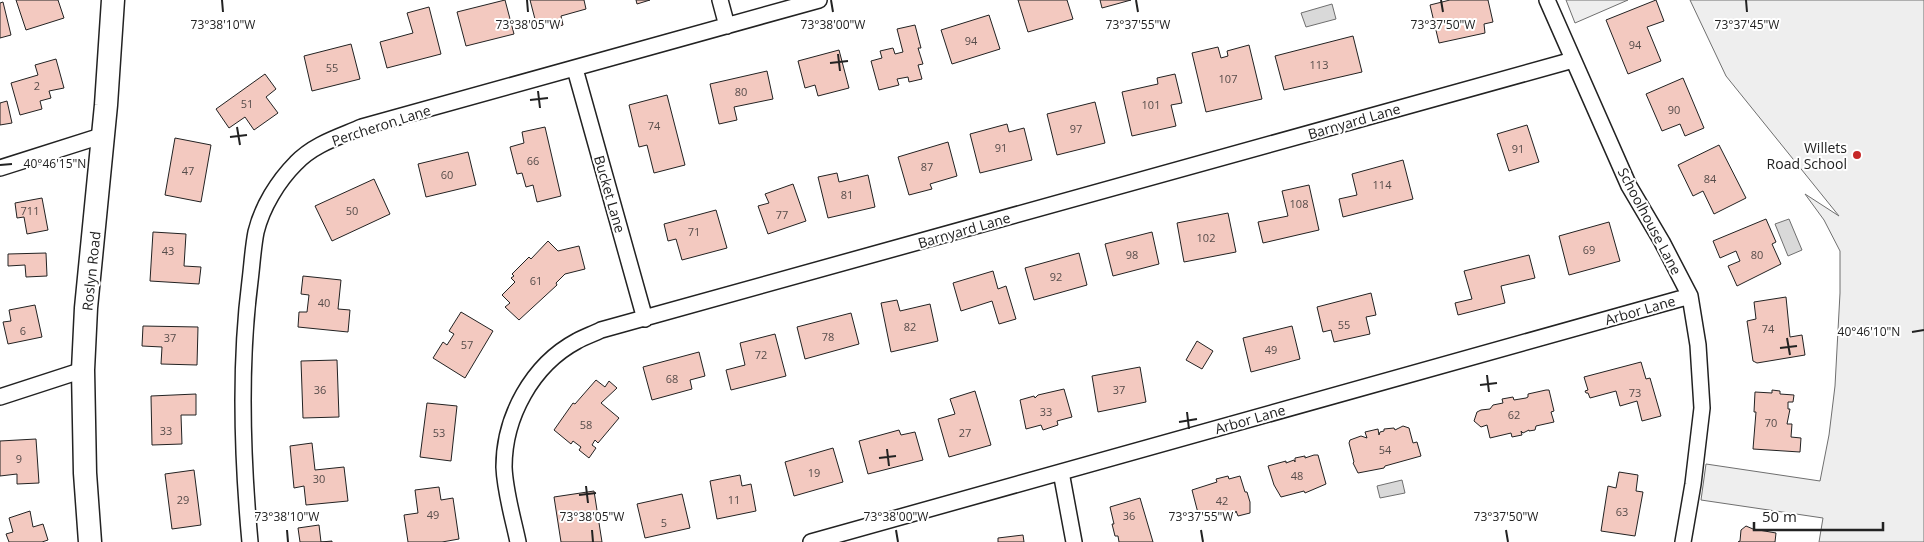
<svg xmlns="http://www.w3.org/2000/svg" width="1924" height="542" viewBox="0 0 1924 542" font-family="'Open Sans',sans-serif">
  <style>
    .green { fill: #eee; stroke: #6f6f6f }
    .water { fill: #d9d9d9; stroke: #6f6f6f }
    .building { fill: #f3c9c0; stroke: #222 }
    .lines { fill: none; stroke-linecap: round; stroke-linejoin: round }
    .street-casing { stroke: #222; stroke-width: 18 }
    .secondary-casing { stroke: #222; stroke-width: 25 }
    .street { stroke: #fff; stroke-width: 15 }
    .secondary { stroke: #fff; stroke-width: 22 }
    .ticks { fill: none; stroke: #222; stroke-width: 2 }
    .poi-dot { fill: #c62828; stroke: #fff; stroke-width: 2 }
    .labels { text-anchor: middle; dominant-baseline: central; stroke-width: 4; stroke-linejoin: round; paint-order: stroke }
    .number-label { font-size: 11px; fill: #564c4a }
    .street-label { font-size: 14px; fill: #222; stroke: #fff }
    .poi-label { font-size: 14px; fill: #222; stroke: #fff; text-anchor: end }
    .ticks-label { font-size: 12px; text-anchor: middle; fill: #222; stroke: #fff; stroke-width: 4; stroke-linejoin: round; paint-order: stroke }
  </style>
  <rect width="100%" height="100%" fill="#fff"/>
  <path class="green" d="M 1566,0 L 1628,0 L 1575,23 Z
    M 1690,0 L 1924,0 L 1924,542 L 1819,542 L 1823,518 L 1701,500 L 1706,464 L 1820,481 L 1829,435 L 1835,386 L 1840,293 L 1840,251 L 1824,220 L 1805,194 L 1839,216 L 1726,76 Z"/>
  <path class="water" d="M 1332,4 L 1336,19 L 1306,27 L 1301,13 Z
    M 1789,219 L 1802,250 L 1788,256 L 1775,224 Z
    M 1402,480 L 1405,493 L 1380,498 L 1377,486 Z"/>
  <path class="building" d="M 16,0 L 58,0 L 64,18 L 26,30 Z
    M 505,0 L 514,34 L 466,46 L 457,12 Z
    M 530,0 L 584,0 L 586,9 L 561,16 L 563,25 L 552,28 L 550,20 L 536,23 Z
    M 636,0 L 650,0 L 637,4 Z
    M 1018,0 L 1067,0 L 1073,19 L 1028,32 Z
    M 1100,0 L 1131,0 L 1102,8 Z
    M 1450,0 L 1488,0 L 1493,22 L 1484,24 L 1485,33 L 1439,43 L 1430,5 Z
    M 1656,0 L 1664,21 L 1647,27 L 1661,61 L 1628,74 L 1606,20 Z
    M 3,2 L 11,35 L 0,38 L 0,3 Z
    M 429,7 L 441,54 L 387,68 L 380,42 L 413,33 L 407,13 Z
    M 989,15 L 1000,49 L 952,64 L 941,30 Z
    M 915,25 L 921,48 L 918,48 L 923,64 L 918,65 L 922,79 L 909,82 L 908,77 L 897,79 L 899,85 L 879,90 L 871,61 L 882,58 L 880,51 L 893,48 L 895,54 L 903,52 L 897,29 Z
    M 1353,36 L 1362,72 L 1284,90 L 1275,56 Z
    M 351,44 L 360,79 L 312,91 L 304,56 Z
    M 1249,45 L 1262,99 L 1206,112 L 1192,53 L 1218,47 L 1221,58 L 1228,56 L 1227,51 Z
    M 839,50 L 849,88 L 818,96 L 815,85 L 805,88 L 798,61 Z
    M 56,59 L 64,88 L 49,91 L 51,98 L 40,101 L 42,109 L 20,115 L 11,83 L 38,75 L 35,65 Z
    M 767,71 L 773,99 L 734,107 L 737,120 L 719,124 L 710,84 Z
    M 265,74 L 276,89 L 266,97 L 278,113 L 254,130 L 245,117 L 229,128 L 216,109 Z
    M 1175,74 L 1182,103 L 1171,105 L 1176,126 L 1132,136 L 1122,92 L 1158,84 L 1157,78 Z
    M 1683,78 L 1704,128 L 1685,136 L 1680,124 L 1662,131 L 1646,94 Z
    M 667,95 L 685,165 L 654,173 L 647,145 L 639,147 L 629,105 Z
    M 7,101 L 12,123 L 0,125 L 0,103 Z
    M 1095,102 L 1105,143 L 1057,155 L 1047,114 Z
    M 1007,124 L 1009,132 L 1024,128 L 1032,160 L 980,173 L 970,134 Z
    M 1527,125 L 1539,162 L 1509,171 L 1497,134 Z
    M 545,127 L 561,196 L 537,202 L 533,185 L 526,187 L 522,173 L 517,174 L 510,147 L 524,143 L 522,132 Z
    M 175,138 L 211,145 L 201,202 L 165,195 Z
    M 948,142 L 957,176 L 930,184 L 932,189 L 909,195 L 898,157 Z
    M 1719,145 L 1746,198 L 1714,214 L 1703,191 L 1693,196 L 1678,165 Z
    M 468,152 L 476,185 L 426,197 L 418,164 Z
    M 1403,160 L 1413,199 L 1343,217 L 1339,199 L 1357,195 L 1352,174 Z
    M 837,173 L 839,182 L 868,175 L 875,207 L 828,218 L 818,177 Z
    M 374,179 L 390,214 L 332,241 L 315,206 Z
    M 793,184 L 806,221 L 768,234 L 758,206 L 769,203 L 765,194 Z
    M 1309,185 L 1319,230 L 1263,243 L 1258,222 L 1288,216 L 1282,191 Z
    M 42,198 L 48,230 L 27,234 L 24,217 L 17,218 L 15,203 Z
    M 716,210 L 727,248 L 682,260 L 676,239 L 668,241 L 664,224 Z
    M 1228,213 L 1236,252 L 1184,262 L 1177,223 Z
    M 1766,219 L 1776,242 L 1772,244 L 1781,264 L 1737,286 L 1728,266 L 1740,261 L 1736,251 L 1720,258 L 1713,241 Z
    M 1609,222 L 1620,261 L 1569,275 L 1559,236 Z
    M 153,232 L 186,234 L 184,266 L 201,267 L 199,284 L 150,281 Z
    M 1152,232 L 1159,264 L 1113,276 L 1105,244 Z
    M 548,241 L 558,251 L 579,246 L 585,269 L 565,274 L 556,283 L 557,285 L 519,320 L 505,307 L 510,303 L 502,295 L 515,282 L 511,278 L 514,276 L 512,274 L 529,257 L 531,259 Z
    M 46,253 L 47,276 L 26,277 L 25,265 L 8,266 L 8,254 Z
    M 1079,253 L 1087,285 L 1034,300 L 1025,268 Z
    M 1529,255 L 1535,278 L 1501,286 L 1505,303 L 1458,315 L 1455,303 L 1472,299 L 1464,271 Z
    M 993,271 L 998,289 L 1006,286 L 1016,319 L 999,324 L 992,301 L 961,311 L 953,283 Z
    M 303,276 L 341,280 L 338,309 L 350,310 L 348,332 L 298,327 L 299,312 L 307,312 L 309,295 L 301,294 Z
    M 1371,293 L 1376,315 L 1366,317 L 1370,334 L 1334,342 L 1331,330 L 1323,332 L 1317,307 Z
    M 1786,297 L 1790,337 L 1802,335 L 1805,355 L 1757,363 L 1753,361 L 1747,321 L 1756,319 L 1754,302 Z
    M 897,300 L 900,311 L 930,304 L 938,341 L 891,352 L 881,303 Z
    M 35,305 L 42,337 L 8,344 L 3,322 L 11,321 L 9,310 Z
    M 461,312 L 493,331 L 465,378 L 433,358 L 443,342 L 447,345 L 454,334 L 449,331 Z
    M 851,313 L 859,344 L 805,359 L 797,327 Z
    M 143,326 L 198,327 L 197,365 L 161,364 L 162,347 L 142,346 Z
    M 1292,326 L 1300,359 L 1251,372 L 1243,338 Z
    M 775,334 L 786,376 L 731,390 L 726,370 L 745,365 L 740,343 Z
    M 1197,341 L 1213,351 L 1202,369 L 1186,360 Z
    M 699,352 L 705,376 L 690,380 L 692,389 L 652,400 L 643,367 Z
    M 337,360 L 339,417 L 303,418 L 301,361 Z
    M 1641,362 L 1646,379 L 1650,378 L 1661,416 L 1642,421 L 1637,401 L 1620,406 L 1616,391 L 1590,398 L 1588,393 L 1586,393 L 1585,391 L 1588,390 L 1584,377 Z
    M 1140,367 L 1146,402 L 1098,412 L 1092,376 Z
    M 596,380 L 605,387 L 609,381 L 617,388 L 601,403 L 619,418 L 598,443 L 595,440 L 592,445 L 596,448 L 589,458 L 579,450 L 581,447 L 573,441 L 571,444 L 554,430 L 573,403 L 575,404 Z
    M 1064,389 L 1072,417 L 1057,421 L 1058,425 L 1043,430 L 1041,425 L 1026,429 L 1020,400 L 1034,396 L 1035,398 L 1038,395 Z
    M 1546,390 L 1549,390 L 1554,411 L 1551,412 L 1554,422 L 1536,426 L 1535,430 L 1529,431 L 1529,430 L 1523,433 L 1521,431 L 1522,435 L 1512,437 L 1511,433 L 1490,438 L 1487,425 L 1481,427 L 1474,421 L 1477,412 L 1481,410 L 1490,409 L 1493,405 L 1503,403 L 1502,399 L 1513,397 L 1514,400 L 1526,398 L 1528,397 L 1528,394 Z
    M 1772,390 L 1780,391 L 1780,394 L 1794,395 L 1793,402 L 1788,402 L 1788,409 L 1790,409 L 1787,424 L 1792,424 L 1791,437 L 1801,438 L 1800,452 L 1753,449 L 1756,412 L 1754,412 L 1755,392 L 1772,393 Z
    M 975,391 L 991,445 L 949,457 L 938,419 L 955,414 L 950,399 Z
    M 196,394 L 196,415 L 181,415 L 182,444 L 152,445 L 151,396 Z
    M 427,403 L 457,406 L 451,461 L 420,457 Z
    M 1403,426 L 1409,428 L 1413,443 L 1417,442 L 1421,456 L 1385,466 L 1384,468 L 1358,473 L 1353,463 L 1354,462 L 1349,443 L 1350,440 L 1361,436 L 1367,438 L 1365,432 L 1378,429 L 1379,435 L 1380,432 L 1384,431 L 1384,429 L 1394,428 L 1395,430 Z
    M 899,430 L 901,435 L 915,432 L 923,460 L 868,474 L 859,441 Z
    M 36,439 L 39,483 L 17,484 L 17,474 L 0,476 L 0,441 Z
    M 312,443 L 315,470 L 344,467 L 348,501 L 306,505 L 304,486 L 294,488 L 290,446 Z
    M 833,448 L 843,482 L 794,496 L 785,462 Z
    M 1314,455 L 1318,455 L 1326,484 L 1305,493 L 1304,491 L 1281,497 L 1274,485 L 1268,466 L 1286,461 L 1286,463 L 1294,460 L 1295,462 L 1295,458 L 1305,456 L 1305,458 Z
    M 194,470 L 201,525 L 172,529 L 165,474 Z
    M 1619,472 L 1638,475 L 1636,491 L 1643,492 L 1635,536 L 1601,531 L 1608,486 L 1616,488 Z
    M 740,475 L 742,486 L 751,484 L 756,511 L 717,519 L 710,481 Z
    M 1228,476 L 1229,479 L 1240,476 L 1245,492 L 1247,492 L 1250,502 L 1250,513 L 1238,516 L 1236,511 L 1235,513 L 1230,515 L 1228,513 L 1205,521 L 1203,512 L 1198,513 L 1192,490 L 1217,482 L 1216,479 Z
    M 439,487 L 441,500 L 453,498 L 459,539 L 442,542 L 408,542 L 404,515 L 418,513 L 415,490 Z
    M 594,491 L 602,542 L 561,542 L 554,497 Z
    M 682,494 L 690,528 L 645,538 L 637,504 Z
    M 1140,498 L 1153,542 L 1119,542 L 1118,536 L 1115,536 L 1112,524 L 1114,524 L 1110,507 Z
    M 30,511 L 33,527 L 43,524 L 48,540 L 42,542 L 9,542 L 6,534 L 13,532 L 9,518 Z
    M 319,525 L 321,542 L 332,541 L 332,542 L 300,542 L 298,528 Z
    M 1746,526 L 1753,529 L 1776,533 L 1775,542 L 1738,542 L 1740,541 L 1741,530 Z
    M 1023,535 L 1024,542 L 998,542 L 998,538 Z"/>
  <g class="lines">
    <defs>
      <path id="street" d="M 720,0 L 727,26
        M 1547,0 L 1629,186 L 1662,242 L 1690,296 L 1698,345 L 1702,408 L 1693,484 L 1683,542
        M 575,69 L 645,319
        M 0,168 L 104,135
        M 0,397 L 83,370
        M 1061,472 L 1074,542
        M 250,542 C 242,455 239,367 250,281 C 252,265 253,247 256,232 C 262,207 278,181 296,163 C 314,144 339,137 362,127 L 819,0
        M 518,542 C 513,518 505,492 504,467 C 504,417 532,365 577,341 C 584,337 593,334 601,330 L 1573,60
        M 811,542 L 1690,296"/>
      <path id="secondary" d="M 90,542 L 85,473 L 83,370 L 86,308 L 106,105 L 113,0"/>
    </defs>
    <use href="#street" class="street-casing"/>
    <use href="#secondary" class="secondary-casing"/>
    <use href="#street" class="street"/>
    <use href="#secondary" class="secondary"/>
  </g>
  <path class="ticks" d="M 222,0 L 223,12M 527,0 L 528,12M 831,0 L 833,12M 1136,0 L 1138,12M 1441,0 L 1443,12M 1746,0 L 1747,12M 838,54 L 840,71M 830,63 L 848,61M 538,91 L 540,108M 530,100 L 548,98M 237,127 L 240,145M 230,137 L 247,135M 0,165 L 12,164M 1912,332 L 1924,330M 1787,338 L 1790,355M 1780,348 L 1797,346M 1487,375 L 1489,392M 1480,385 L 1497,383M 1187,412 L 1189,429M 1179,422 L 1197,419M 887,449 L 889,466M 879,458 L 896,456M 586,486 L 588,503M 579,495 L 596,493M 287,530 L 288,542M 592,530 L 593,542M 896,530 L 898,542M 1201,530 L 1203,542M 1506,530 L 1508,542"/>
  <circle class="poi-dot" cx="1857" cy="155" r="5"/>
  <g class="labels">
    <g class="number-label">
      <text x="971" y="40">94</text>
      <text x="1635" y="44">94</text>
      <text x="1319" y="64">113</text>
      <text x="332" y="67">55</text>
      <text x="1228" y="78">107</text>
      <text x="37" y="85">2</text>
      <text x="741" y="91">80</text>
      <text x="247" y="103">51</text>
      <text x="1151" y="104">101</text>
      <text x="1674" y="109">90</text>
      <text x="654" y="125">74</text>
      <text x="1076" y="128">97</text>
      <text x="1001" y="147">91</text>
      <text x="1518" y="148">91</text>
      <text x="533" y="160">66</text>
      <text x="927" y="166">87</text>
      <text x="188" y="170">47</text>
      <text x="447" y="174">60</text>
      <text x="1710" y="178">84</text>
      <text x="1382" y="184">114</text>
      <text x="847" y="194">81</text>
      <text x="1299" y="203">108</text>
      <text x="30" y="210">711</text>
      <text x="352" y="210">50</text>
      <text x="782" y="214">77</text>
      <text x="694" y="231">71</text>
      <text x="1206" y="237">102</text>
      <text x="1589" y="249">69</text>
      <text x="168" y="250">43</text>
      <text x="1132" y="254">98</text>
      <text x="1757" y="254">80</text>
      <text x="1056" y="276">92</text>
      <text x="536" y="280">61</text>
      <text x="324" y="302">40</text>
      <text x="1344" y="324">55</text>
      <text x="910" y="326">82</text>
      <text x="1768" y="328">74</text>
      <text x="23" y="330">6</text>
      <text x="828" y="336">78</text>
      <text x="170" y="337">37</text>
      <text x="467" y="344">57</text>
      <text x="1271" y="349">49</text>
      <text x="761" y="354">72</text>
      <text x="672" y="378">68</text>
      <text x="320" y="389">36</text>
      <text x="1119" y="389">37</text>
      <text x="1635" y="392">73</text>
      <text x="1046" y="411">33</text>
      <text x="1514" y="414">62</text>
      <text x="1771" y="422">70</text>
      <text x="586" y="424">58</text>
      <text x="166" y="430">33</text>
      <text x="439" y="432">53</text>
      <text x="965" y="432">27</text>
      <text x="1385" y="449">54</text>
      <text x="19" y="458">9</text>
      <text x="814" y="472">19</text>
      <text x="1297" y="475">48</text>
      <text x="319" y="478">30</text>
      <text x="183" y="499">29</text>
      <text x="734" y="499">11</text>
      <text x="1222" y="500">42</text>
      <text x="1622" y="511">63</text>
      <text x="433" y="514">49</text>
      <text x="1129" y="515">36</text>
      <text x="664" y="522">5</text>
    </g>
    <g class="street-label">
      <text transform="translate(1354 121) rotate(-16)">Barnyard Lane</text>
      <text transform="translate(381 125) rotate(-18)">Percheron Lane</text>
      <text transform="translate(610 194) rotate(74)">Bucket Lane</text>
      <text transform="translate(1650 221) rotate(62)">Schoolhouse Lane</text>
      <text transform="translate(964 230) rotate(-16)">Barnyard Lane</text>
      <text transform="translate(91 271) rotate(-84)">Roslyn Road</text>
      <text transform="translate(1640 310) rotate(-16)">Arbor Lane</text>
      <text transform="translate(1250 419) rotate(-16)">Arbor Lane</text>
    </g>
    <g class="poi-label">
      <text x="1847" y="147">Willets<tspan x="1847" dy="16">Road School</tspan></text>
    </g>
  </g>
  <g class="ticks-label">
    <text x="223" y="29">73°38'10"W</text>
    <text x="528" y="29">73°38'05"W</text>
    <text x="833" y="29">73°38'00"W</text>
    <text x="1138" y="29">73°37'55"W</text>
    <text x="1443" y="29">73°37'50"W</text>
    <text x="1747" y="29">73°37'45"W</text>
    <text x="55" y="168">40°46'15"N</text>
    <text x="1869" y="336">40°46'10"N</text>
    <text x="287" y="521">73°38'10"W</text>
    <text x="592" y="521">73°38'05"W</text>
    <text x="896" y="521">73°38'00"W</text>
    <text x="1201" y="521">73°37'55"W</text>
    <text x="1506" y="521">73°37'50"W</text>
  </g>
  <path d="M1754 522v8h129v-8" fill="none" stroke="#222222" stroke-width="2.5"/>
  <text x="1762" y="522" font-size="15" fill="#222222" stroke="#ffffff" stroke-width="4" paint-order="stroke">50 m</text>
</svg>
